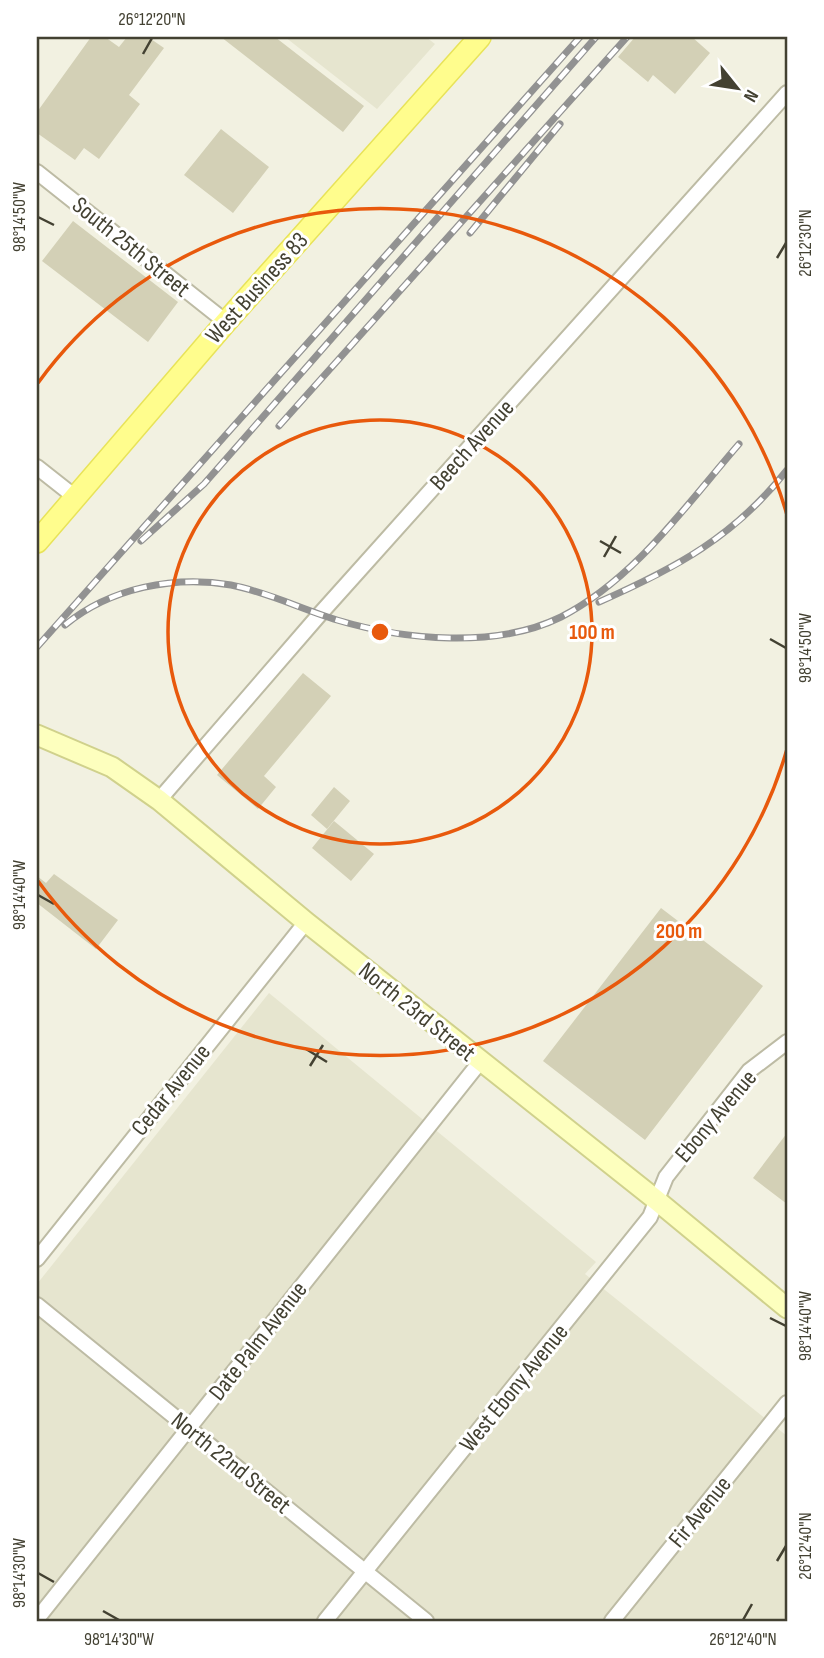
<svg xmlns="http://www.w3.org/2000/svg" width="824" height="1658" viewBox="0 0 824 1658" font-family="'Sofia Sans Condensed',sans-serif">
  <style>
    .residential { fill: #e6e5cf }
    .building { fill: #d3d0b6 }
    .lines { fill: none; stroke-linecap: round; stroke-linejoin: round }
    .minor-casing { stroke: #bdbba4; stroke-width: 18 }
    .secondary-casing { stroke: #d0d18c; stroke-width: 23 }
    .primary-casing { stroke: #e8e359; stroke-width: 24 }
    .minor { stroke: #fff; stroke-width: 14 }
    .secondary { stroke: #fdffbe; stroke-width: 19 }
    .primary { stroke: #fffd8d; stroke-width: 21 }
    .rail-casing { stroke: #929292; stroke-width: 7 }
    .rail { stroke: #fff; stroke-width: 4.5; stroke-dasharray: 13; stroke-linecap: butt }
    .ticks { fill: none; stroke: #434132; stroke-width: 2.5 }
    .ring { fill: none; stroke: #e8590c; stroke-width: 3.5 }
    .labels { text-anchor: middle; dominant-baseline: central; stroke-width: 6; stroke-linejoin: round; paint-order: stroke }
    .street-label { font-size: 24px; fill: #434132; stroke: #fff }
    .centre { fill: #e8590c; stroke: #fff; stroke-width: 3.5 }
    .ring-label { font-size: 21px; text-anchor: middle; font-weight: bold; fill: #e8590c; stroke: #fff; stroke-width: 6; stroke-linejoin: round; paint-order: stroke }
    .neatline { fill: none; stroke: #434132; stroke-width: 2.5 }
    .ticks-label { font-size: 18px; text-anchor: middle; fill: #434132 }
  </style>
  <rect width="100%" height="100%" fill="#f2f1e1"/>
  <path class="residential" d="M 285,37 L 426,37 L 435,44 L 377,109 Z
    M 269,993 L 596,1262 L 585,1274 L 787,1436 L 787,1621 L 37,1621 L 37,1284 Z"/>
  <path class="building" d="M 91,37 L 105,37 L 119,47 L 127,37 L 148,37 L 164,48 L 129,95 L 140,104 L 99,159 L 84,148 L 75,160 L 37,133 L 37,112 Z
    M 221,37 L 275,37 L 364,106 L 343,132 Z
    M 635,37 L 692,37 L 710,53 L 675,94 L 653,75 L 648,82 L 618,57 Z
    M 221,129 L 269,167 L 233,213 L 184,175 Z
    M 73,221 L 178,302 L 148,342 L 42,261 Z
    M 303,673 L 331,696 L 264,776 L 276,787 L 258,809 L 217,775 Z
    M 334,787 L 350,801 L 327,829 L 311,815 Z
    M 334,821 L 374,854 L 351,881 L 312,848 Z
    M 54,874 L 118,920 L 96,949 L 37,903 L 37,876 L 46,883 Z
    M 661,908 L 763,986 L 645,1140 L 543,1061 Z
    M 787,1133 L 787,1204 L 753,1178 Z"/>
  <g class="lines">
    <defs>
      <path id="minor" d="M 37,172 L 226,322
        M 37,467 L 75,497
        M 159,800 L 320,614 L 787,93
        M 37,1259 L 306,922
        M 37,1305 L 426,1621
        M 37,1619 L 480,1062
        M 325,1621 L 650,1217 L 666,1177 L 749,1071 L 787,1042
        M 612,1621 L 787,1403"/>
      <path id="secondary" d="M 37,735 L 112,767 L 159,800 L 306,922 L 655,1199 L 787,1308"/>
      <path id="primary" d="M 37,542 L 226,322 L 480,37"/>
    </defs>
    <use href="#minor" class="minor-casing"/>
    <use href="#secondary" class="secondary-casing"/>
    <use href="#primary" class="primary-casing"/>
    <use href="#minor" class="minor"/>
    <use href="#secondary" class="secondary"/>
    <use href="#primary" class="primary"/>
    <defs>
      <path id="rail" d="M 470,233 L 560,124
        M 279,426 L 627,37
        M 141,541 L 204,484 L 596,37
        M 599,602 C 676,568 734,537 787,470
        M 65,625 C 110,588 174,575 231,585 C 267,592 301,609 337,620 C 404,640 496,649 561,617 C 635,579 686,505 739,444
        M 37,647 L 580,37"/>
    </defs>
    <use href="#rail" class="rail-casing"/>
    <use href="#rail" class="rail"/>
  </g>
  <path class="ticks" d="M 143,54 L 152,38M 38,217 L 54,225M 777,258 L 786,243M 600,541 L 621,553M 604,557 L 616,536M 770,639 L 786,648M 38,895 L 54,904M 306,1049 L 327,1062M 310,1066 L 323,1045M 770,1318 L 786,1326M 777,1561 L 786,1546M 38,1573 L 54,1582M 103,1611 L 119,1620M 743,1620 L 752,1604"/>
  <g class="ring">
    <circle cx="380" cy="632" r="212"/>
    <path d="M787 749A423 423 0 0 1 38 881M38 383A423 423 0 0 1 787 515"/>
  </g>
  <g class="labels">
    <g class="street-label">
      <text transform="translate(131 247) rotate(39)">South 25th Street</text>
      <text transform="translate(257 288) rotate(-48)">West Business 83</text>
      <text transform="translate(472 445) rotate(-48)">Beech Avenue</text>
      <text transform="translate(417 1012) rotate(39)">North 23rd Street</text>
      <text transform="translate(171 1090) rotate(-51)">Cedar Avenue</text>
      <text transform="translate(716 1116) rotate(-50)">Ebony Avenue</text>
      <text transform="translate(258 1341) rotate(-52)">Date Palm Avenue</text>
      <text transform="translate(514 1388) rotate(-51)">West Ebony Avenue</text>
      <text transform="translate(231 1463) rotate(39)">North 22nd Street</text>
      <text transform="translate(700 1512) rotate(-51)">Fir Avenue</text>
    </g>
  </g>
  <circle cx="380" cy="632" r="10" class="centre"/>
  <g class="ring-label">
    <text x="592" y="639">100 m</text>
    <text x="679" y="938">200 m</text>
  </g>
  <rect width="824" height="1658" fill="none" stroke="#ffffff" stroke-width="77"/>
  <g transform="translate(737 88) rotate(120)" stroke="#ffffff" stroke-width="5" paint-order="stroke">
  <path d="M0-5L12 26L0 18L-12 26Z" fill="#434132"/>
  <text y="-10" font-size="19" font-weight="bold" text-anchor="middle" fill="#434132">N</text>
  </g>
  <rect x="38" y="38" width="748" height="1582" class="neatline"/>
  <g class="ticks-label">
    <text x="152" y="25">26°12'20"N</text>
    <text transform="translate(19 217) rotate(-90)" y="6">98°14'50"W</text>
    <text transform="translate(805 243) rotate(-90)" y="6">26°12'30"N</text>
    <text transform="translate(805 648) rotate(-90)" y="6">98°14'50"W</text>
    <text transform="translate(19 895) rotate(-90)" y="6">98°14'40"W</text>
    <text transform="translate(805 1326) rotate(-90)" y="6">98°14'40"W</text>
    <text transform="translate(805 1546) rotate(-90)" y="6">26°12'40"N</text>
    <text transform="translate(19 1573) rotate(-90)" y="6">98°14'30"W</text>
    <text x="119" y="1645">98°14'30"W</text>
    <text x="743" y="1645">26°12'40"N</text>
  </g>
</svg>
